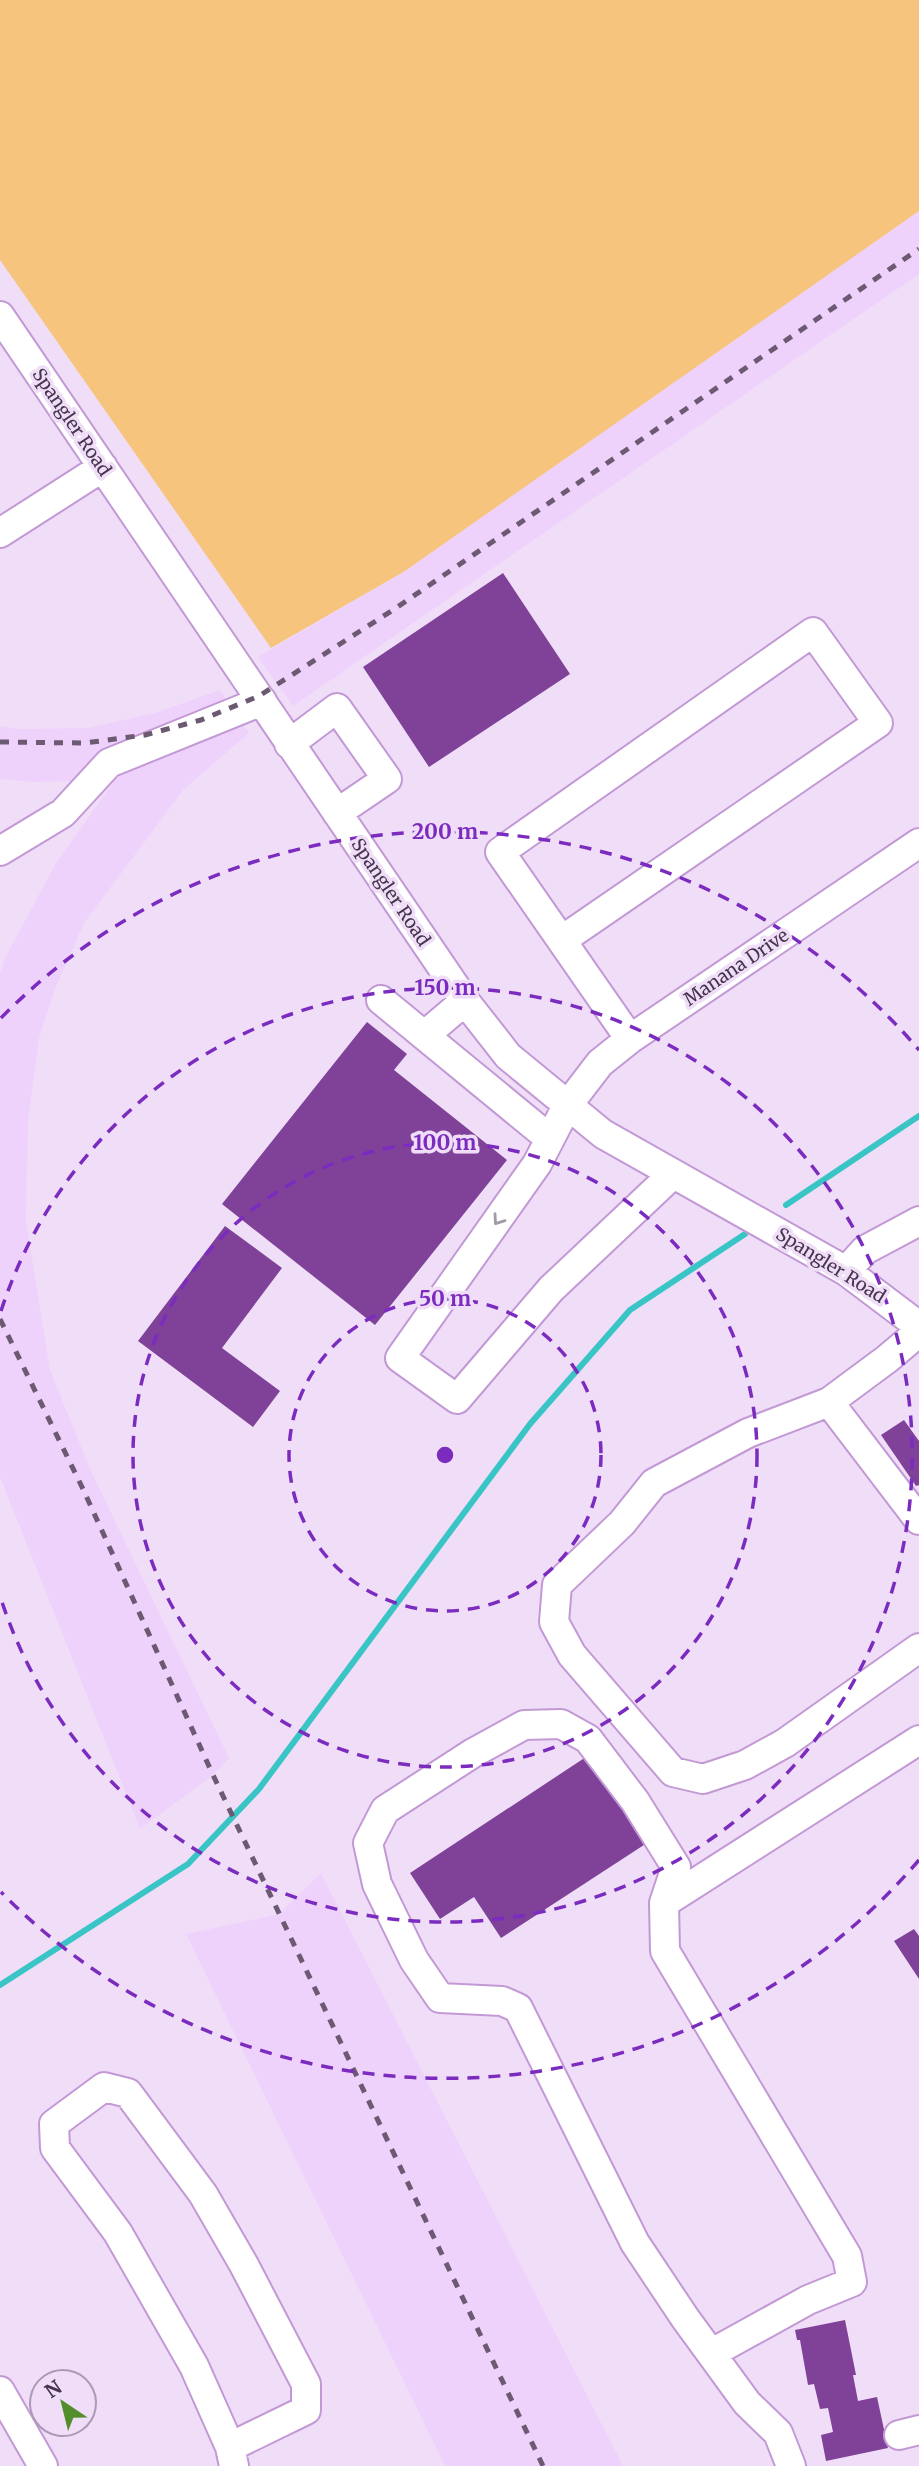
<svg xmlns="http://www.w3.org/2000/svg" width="919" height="2466" viewBox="0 0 919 2466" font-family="Merriweather,serif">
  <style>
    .built { fill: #efd2fc }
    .green { fill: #f6c47d }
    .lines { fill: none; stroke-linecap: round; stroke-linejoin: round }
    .stream { stroke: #39c5c6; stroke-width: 6 }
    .building { fill: #7f4298 }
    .minor-casing { stroke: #c399d5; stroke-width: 32 }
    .minor { stroke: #fff; stroke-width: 28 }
    .rail { stroke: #6c5a73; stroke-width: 5; stroke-dasharray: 9 9; stroke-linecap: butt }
    .oneway { stroke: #a29aa6 }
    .ring { fill: none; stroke: #7b2cbf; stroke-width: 3.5; stroke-dasharray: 12 9 }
    .labels { text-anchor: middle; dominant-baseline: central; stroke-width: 7; stroke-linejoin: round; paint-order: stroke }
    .street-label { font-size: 18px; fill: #46344d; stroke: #f0def8 }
    .centre { fill: #7b2cbf; stroke: #f0def8; stroke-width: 3.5 }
    .ring-label { font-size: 21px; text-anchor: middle; font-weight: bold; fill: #7b2cbf; stroke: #f0def8; stroke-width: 7; stroke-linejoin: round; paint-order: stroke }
  </style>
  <rect width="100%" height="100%" fill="#f0def8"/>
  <path class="built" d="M 919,211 L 919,274 L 293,706 L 258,657 L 405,571 Z
    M 220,690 L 249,733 L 184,789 L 84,923 L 55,989 L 39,1039 L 28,1120 L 26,1221 L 50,1370 L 91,1471 L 229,1758 L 213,1775 L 140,1829 L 0,1477 L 0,973 L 4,960 L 56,863 L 115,780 L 34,782 L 0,779 L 0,726 L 19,729 L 87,728 L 155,713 Z
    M 321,1873 L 623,2466 L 445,2466 L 186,1934 L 279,1914 Z"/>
  <path class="green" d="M 0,0 L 919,0 L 919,211 L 405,571 L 271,648 L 0,260 Z"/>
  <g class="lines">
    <path class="stream" d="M 786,1205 L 919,1116
      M 0,1985 L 188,1864 L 259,1789 L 530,1424 L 630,1310 L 745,1234"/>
  </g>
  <path class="building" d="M 503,573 L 570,674 L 429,767 L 363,667 Z
    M 367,1022 L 407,1054 L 394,1070 L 507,1160 L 375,1325 L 222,1204 Z
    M 225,1226 L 282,1268 L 222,1348 L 280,1391 L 253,1427 L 138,1341 Z
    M 904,1420 L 919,1441 L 919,1485 L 916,1486 L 881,1435 Z
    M 589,1755 L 647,1843 L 501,1938 L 474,1897 L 440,1919 L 410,1873 Z
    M 914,1929 L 919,1936 L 919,1979 L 894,1941 Z
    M 845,2320 L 856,2375 L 853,2375 L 858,2401 L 877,2397 L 888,2448 L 826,2461 L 821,2435 L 833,2432 L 828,2408 L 820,2409 L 814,2384 L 808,2385 L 800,2340 L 797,2340 L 795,2330 Z"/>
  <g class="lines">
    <defs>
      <path id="minor" d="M 0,316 L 465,1001 L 508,1056 L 603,1134 L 846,1271 L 919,1326
        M 0,533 L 103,467
        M 289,744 L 337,708 L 387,779 L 337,813
        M 0,851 L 63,813 L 109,763 L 262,701
        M 562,940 L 878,723 L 813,632 L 500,852 L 630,1039
        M 381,1000 L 549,1138
        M 425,1035 L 465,1001
        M 673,1174 L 551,1289 L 457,1399 L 400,1358 L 537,1164 L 567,1106 L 600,1063 L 630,1039 L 919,843
        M 846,1271 L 865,1250 L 919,1221
        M 919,1332 L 887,1359 L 829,1402 L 748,1433 L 654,1483 L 622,1523 L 557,1585 L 554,1622 L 572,1655 L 673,1772 L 703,1779 L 745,1765 L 785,1743 L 919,1648
        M 829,1402 L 919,1520
        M 664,1903 L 919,1740
        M 712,2353 L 808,2300 L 852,2282 L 847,2256 L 665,1951 L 664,1903 L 676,1867 L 635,1801 L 588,1739 L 561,1724 L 524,1725 L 473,1753 L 385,1810 L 368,1843 L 377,1884 L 414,1960 L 440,1998 L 502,2001 L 518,2008 L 635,2243 L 685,2318 L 747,2403 L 778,2433 L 791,2466
        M 0,2391 L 43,2466
        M 899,2435 L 919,2430
        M 230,2447 L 306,2410 L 306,2384 L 244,2265 L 203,2194 L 128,2093 L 104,2087 L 54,2124 L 55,2148 L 118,2233 L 194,2366 L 230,2447 L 234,2466"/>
    </defs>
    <use href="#minor" class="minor-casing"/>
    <use href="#minor" class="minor"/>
    <path class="rail" d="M 0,742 L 85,743 L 145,735 L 201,720 L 259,696 L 396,608 L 919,249
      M 0,1319 L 83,1489 L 213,1775 L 543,2466"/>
  </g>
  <defs><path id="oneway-chevron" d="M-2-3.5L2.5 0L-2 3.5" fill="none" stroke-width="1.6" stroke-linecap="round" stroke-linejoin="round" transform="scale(1.75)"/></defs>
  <use class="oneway" href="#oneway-chevron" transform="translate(498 1220) rotate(125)"/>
  <g class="ring">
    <circle cx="445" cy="1455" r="156"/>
    <circle cx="445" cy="1455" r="312"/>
    <path d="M1 1311A467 467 0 1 1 1 1599"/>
    <path d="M919 1860A623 623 0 0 1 1 1892M1 1018A623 623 0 0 1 919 1050"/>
  </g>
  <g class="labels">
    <g class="street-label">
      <text transform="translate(72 422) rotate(56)">Spangler Road</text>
      <text transform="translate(391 892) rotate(56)">Spangler Road</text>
      <text transform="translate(736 967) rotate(-34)">Manana Drive</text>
      <text transform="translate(831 1265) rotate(32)">Spangler Road</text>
    </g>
  </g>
  <circle cx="445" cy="1455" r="10" class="centre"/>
  <g class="ring-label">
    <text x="445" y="839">200 m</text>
    <text x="445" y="995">150 m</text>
    <text x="445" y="1150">100 m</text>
    <text x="445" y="1306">50 m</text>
  </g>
  <g transform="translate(63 2403) rotate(325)"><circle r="33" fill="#f0def8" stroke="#ac9ab4" stroke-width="2"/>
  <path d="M0-5L12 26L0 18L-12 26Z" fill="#538e2c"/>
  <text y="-10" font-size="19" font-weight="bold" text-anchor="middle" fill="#46344d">N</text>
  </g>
</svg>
